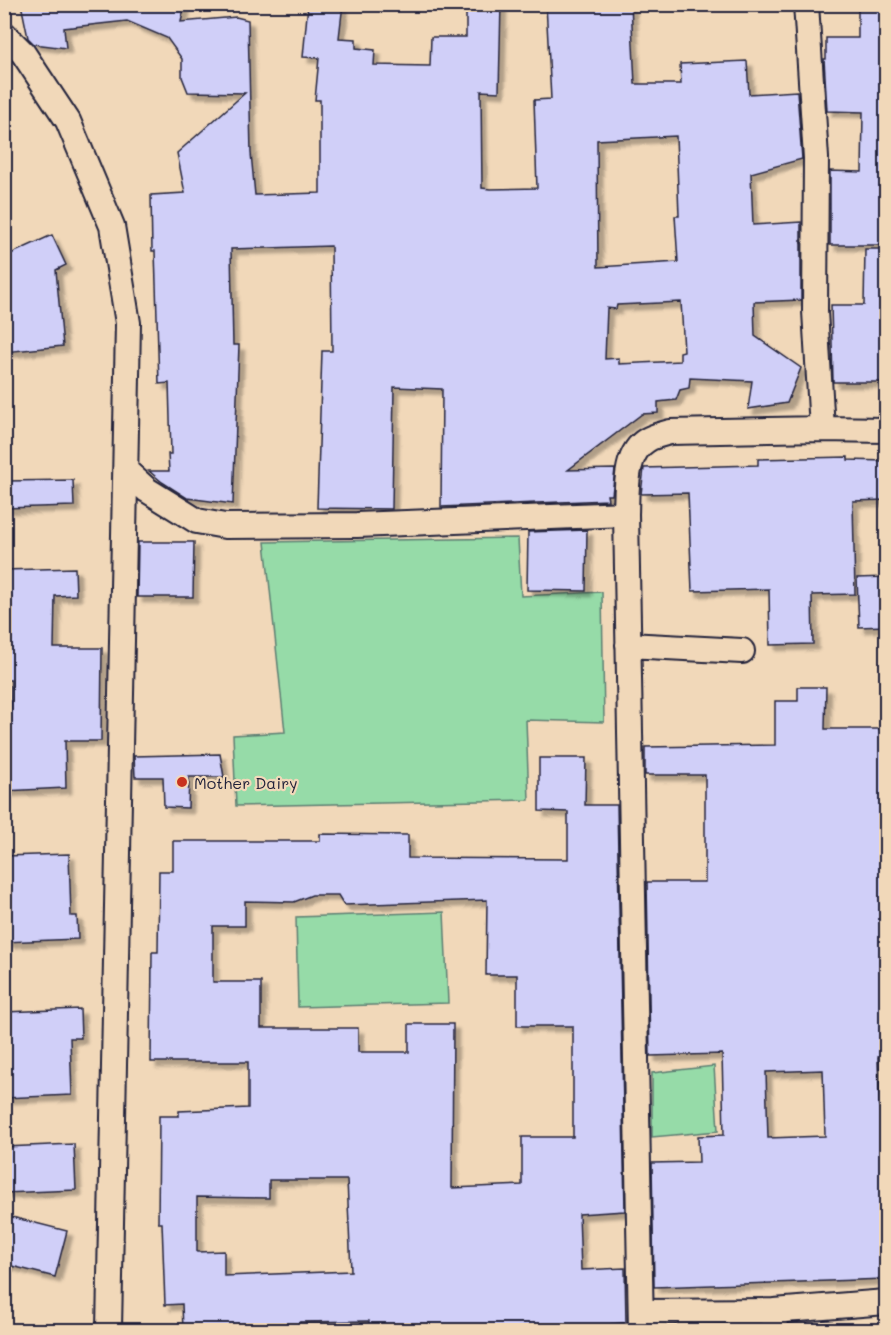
<svg xmlns="http://www.w3.org/2000/svg" width="891" height="1335" viewBox="0 0 891 1335" font-family="Mali,sans-serif">
  <style>
    .green { fill: #96dba8; stroke: #5c7e72; stroke-width: 1.5 }
    .building { fill: #d0cff8; stroke: #22223b; stroke-width: 1.5; fill-rule: evenodd; filter: url(#shadow) }
    .lines { fill: none; stroke-linecap: round; stroke-linejoin: round }
    .street-casing { stroke: #22223b; stroke-width: 28 }
    .street { stroke: #f1d8b9; stroke-width: 24 }
    .poi-dot { fill: #c8321e; stroke: #f1d8b9; stroke-width: 2 }
    .labels { text-anchor: middle; dominant-baseline: central; stroke-width: 4.5; stroke-linejoin: round; paint-order: stroke }
    .poi-label { font-size: 16px; fill: #22223b; stroke: #f1d8b9; text-anchor: start }
  </style>
  <defs>
    <filter id="shadow"><feDropShadow dx="5.5" dy="5.5" stdDeviation="1.5" flood-color="#0004"/></filter>
  </defs>
  <rect width="100%" height="100%" fill="#f1d8b9"/>
  <filter id="ink" filterUnits="userSpaceOnUse"><feTurbulence type="fractalNoise" baseFrequency=".0167" numOctaves="2"/><feDisplacementMap in="SourceGraphic" scale="12" xChannelSelector="R" yChannelSelector="G"/><feConvolveMatrix kernelMatrix="1 2 1 2 8 2 1 2 1" color-interpolation-filters="sRGB"/></filter>
  <g filter="url(#ink)">
    <path class="green" d="M 518,538 L 521,596 L 602,592 L 604,722 L 526,720 L 529,800 L 236,806 L 233,735 L 285,732 L 265,542 Z
      M 444,912 L 448,1003 L 298,1007 L 296,917 Z
      M 714,1066 L 718,1131 L 652,1137 L 652,1073 Z"/>
    <path class="building" d="M 21,4 L 185,4 L 181,22 L 236,17 L 248,20 L 251,153 L 255,195 L 320,193 L 320,100 L 315,100 L 319,58 L 303,57 L 308,4 L 343,4 L 339,38 L 356,39 L 356,48 L 375,50 L 374,65 L 430,66 L 431,37 L 466,37 L 466,4 L 501,4 L 499,92 L 481,91 L 482,188 L 490,189 L 537,188 L 534,100 L 551,99 L 546,4 L 631,4 L 635,84 L 681,84 L 680,64 L 747,61 L 749,94 L 797,91 L 802,159 L 751,173 L 753,225 L 801,222 L 801,300 L 754,302 L 755,336 L 801,368 L 787,403 L 748,409 L 752,381 L 690,378 L 689,388 L 680,390 L 676,400 L 658,402 L 658,413 L 642,414 L 568,470 L 615,469 L 612,495 L 607,495 L 608,500 L 441,507 L 442,389 L 394,387 L 392,509 L 317,508 L 322,351 L 332,351 L 331,246 L 231,249 L 233,345 L 239,345 L 233,504 L 187,498 L 162,482 L 149,471 L 169,471 L 168,454 L 171,454 L 169,383 L 159,384 L 155,251 L 152,251 L 151,195 L 185,193 L 177,153 L 245,93 L 188,92 L 182,77 L 182,59 L 167,38 L 127,21 L 64,28 L 66,48 L 34,44 L 28,38 ZM 676,136 L 679,216 L 675,216 L 678,262 L 598,267 L 597,140 ZM 681,302 L 684,351 L 680,352 L 680,361 L 619,364 L 619,358 L 605,359 L 607,308 L 616,309 L 617,305 Z
      M 858,6 L 886,6 L 886,245 L 830,245 L 830,171 L 862,172 L 863,112 L 827,111 L 824,59 L 826,59 L 826,38 L 858,38 Z
      M 52,235 L 66,265 L 56,270 L 63,346 L 4,352 L 4,257 Z
      M 865,249 L 886,249 L 886,382 L 833,382 L 831,305 L 864,305 Z
      M 848,457 L 848,460 L 886,461 L 886,500 L 853,501 L 855,594 L 812,595 L 813,644 L 770,645 L 769,589 L 692,591 L 688,493 L 641,494 L 644,468 L 758,465 L 758,459 Z
      M 73,480 L 74,506 L 4,508 L 4,481 Z
      M 587,530 L 586,591 L 527,590 L 528,532 Z
      M 138,542 L 194,542 L 193,597 L 137,597 Z
      M 75,568 L 76,595 L 55,596 L 54,648 L 102,648 L 101,741 L 65,741 L 66,788 L 4,791 L 4,767 L 10,766 L 11,680 L 4,680 L 4,570 Z
      M 886,577 L 886,626 L 859,627 L 857,578 Z
      M 798,687 L 826,687 L 825,729 L 886,729 L 886,834 L 883,834 L 883,936 L 886,936 L 886,1056 L 878,1057 L 881,1153 L 886,1152 L 886,1279 L 654,1287 L 652,1163 L 699,1162 L 698,1136 L 724,1135 L 722,1054 L 650,1056 L 647,882 L 705,882 L 705,775 L 645,775 L 645,747 L 775,745 L 775,701 L 798,701 ZM 823,1070 L 825,1136 L 768,1138 L 766,1072 Z
      M 220,754 L 224,777 L 189,777 L 188,808 L 164,807 L 163,777 L 135,777 L 134,756 Z
      M 539,758 L 586,758 L 585,805 L 617,805 L 625,1211 L 579,1214 L 581,1270 L 625,1268 L 626,1323 L 611,1324 L 610,1330 L 535,1330 L 535,1327 L 457,1330 L 369,1330 L 369,1321 L 300,1322 L 300,1330 L 183,1330 L 182,1304 L 165,1305 L 162,1223 L 158,1223 L 159,1116 L 179,1116 L 179,1111 L 248,1108 L 248,1062 L 151,1062 L 152,952 L 158,952 L 159,871 L 173,871 L 173,841 L 320,841 L 320,834 L 408,835 L 408,858 L 568,859 L 568,812 L 539,811 ZM 312,895 L 338,895 L 344,905 L 487,900 L 486,975 L 517,975 L 517,1026 L 573,1026 L 573,1137 L 522,1137 L 522,1185 L 452,1188 L 453,1024 L 409,1024 L 409,1052 L 358,1052 L 358,1028 L 261,1028 L 261,982 L 213,982 L 213,926 L 245,926 L 245,901 L 294,902 ZM 269,1180 L 347,1180 L 351,1271 L 224,1276 L 224,1251 L 197,1252 L 197,1197 L 269,1198 Z
      M 69,854 L 71,916 L 77,916 L 78,939 L 4,942 L 4,856 Z
      M 80,1009 L 81,1038 L 70,1038 L 72,1095 L 4,1098 L 4,1012 Z
      M 74,1144 L 76,1190 L 4,1193 L 4,1147 Z
      M 4,1215 L 67,1231 L 55,1277 L 4,1264 Z"/>
    <g class="lines">
      <defs>
        <path id="street" d="M 806,4 L 816,158 L 815,311 L 822,429
          M 4,34 L 23,53 L 68,121 L 112,226 L 128,323 L 109,1330
          M 126,471 L 147,490 L 197,521 L 225,526 L 357,525 L 626,514
          M 628,645 L 742,651
          M 641,1312 L 774,1311
          M 641,1330 L 626,514 C 627,491 624,453 647,440 C 653,436 663,434 670,432 L 822,429 L 886,430
          M 775,1330 L 774,1311 L 886,1302"/>
      </defs>
      <use href="#street" class="street-casing"/>
      <use href="#street" class="street"/>
    </g>
  </g>
  <circle class="poi-dot" cx="182" cy="782" r="6"/>
  <g class="labels">
    <g class="poi-label">
      <text x="194" y="782">Mother Dairy</text>
    </g>
  </g>
  <rect width="891" height="1335" fill="none" stroke="#f1d8b9" stroke-width="24"/>
  <rect x="12" y="12" width="867" height="1311" fill="none" stroke="#22223b" stroke-width="2" filter="url(#ink)"/>
</svg>
